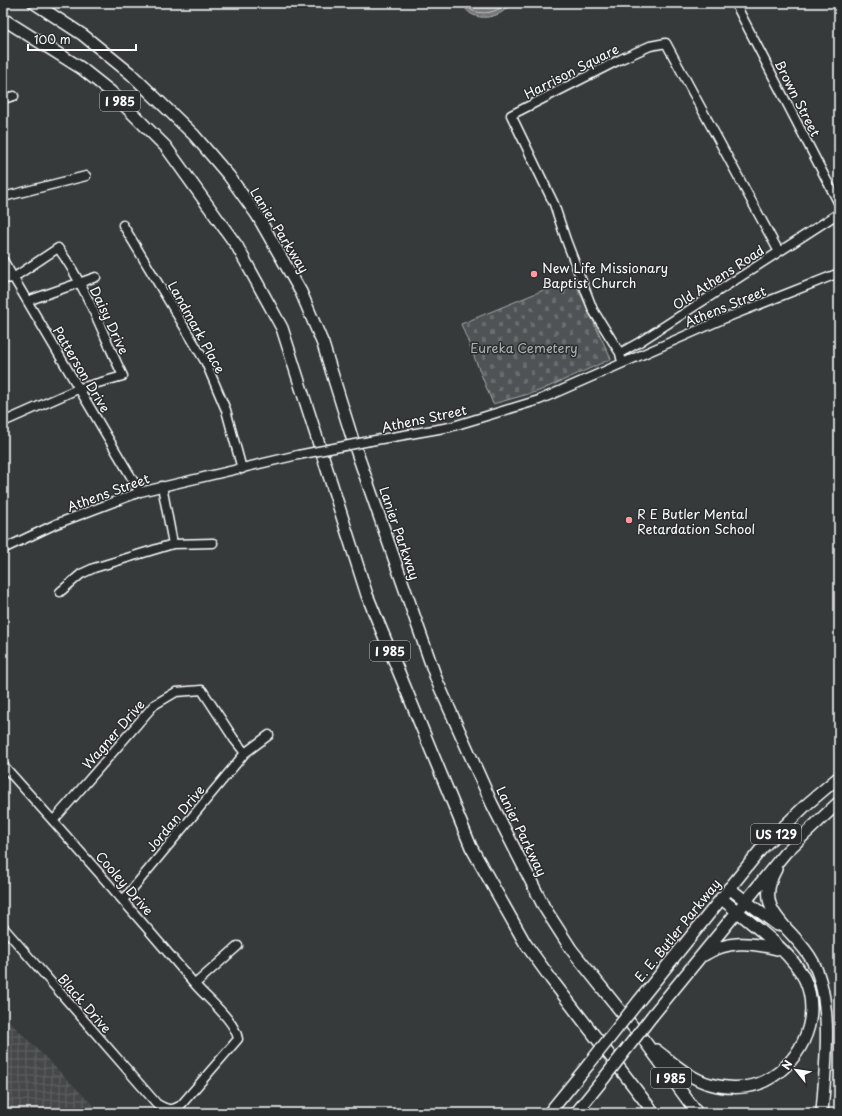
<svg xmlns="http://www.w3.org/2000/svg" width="842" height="1116" viewBox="0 0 842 1116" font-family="'Playpen Sans',sans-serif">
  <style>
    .industrial { fill: url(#industrial-grid) }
    .cemetery { fill: url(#cemetery-stones); stroke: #a8a9aa }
    .water { fill: url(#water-waves); stroke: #adaeaf }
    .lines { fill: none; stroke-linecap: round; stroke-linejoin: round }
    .shore { stroke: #c8c9c9; stroke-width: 1 }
    .stream { stroke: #adaeaf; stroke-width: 2 }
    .minor-casing { stroke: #fff; stroke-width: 11 }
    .highway-casing { stroke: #fff; stroke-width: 14 }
    .minor { stroke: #2a2d2e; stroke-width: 8 }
    .highway { stroke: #2a2d2e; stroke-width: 11 }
    .minor-bridge-casing { stroke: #fff; stroke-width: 11; stroke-linecap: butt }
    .highway-bridge-casing { stroke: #fff; stroke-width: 14; stroke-linecap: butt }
    .minor-bridge { stroke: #2a2d2e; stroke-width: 8 }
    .highway-bridge { stroke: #2a2d2e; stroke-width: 11 }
    .poi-dot { fill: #ff9aa2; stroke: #2a2d2e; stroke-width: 1.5 }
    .labels { text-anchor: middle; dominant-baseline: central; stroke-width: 3; stroke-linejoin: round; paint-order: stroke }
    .shield { fill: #2a2d2e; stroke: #bfc0c0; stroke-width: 1 }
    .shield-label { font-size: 12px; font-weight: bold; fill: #fff }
    .street-label { font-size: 13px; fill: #fff; stroke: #2a2d2e }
    .poi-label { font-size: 13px; fill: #fff; stroke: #2a2d2e; text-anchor: start }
    .park-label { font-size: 13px; fill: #b0b2b2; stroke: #2a2d2e }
  </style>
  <defs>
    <pattern id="industrial-grid" width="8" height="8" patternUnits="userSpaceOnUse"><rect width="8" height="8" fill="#444748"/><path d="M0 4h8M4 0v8" fill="none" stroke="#606363"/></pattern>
    <pattern id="cemetery-stones" width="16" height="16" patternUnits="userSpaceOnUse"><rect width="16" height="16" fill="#505354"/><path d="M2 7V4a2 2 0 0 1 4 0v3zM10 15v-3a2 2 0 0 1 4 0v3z" fill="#6a6d6e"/></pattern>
    <pattern id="water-waves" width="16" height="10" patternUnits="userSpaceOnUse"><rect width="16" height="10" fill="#767879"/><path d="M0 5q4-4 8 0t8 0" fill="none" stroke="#616262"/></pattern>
  </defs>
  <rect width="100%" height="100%" fill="#373a3b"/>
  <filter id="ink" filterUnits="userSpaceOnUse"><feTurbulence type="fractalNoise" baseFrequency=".025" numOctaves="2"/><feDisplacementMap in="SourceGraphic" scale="8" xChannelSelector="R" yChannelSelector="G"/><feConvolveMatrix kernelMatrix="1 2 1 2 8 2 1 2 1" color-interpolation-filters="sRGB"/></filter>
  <g filter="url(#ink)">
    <path class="industrial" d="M 3,1015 L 101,1113 L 3,1113 Z"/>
    <path class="cemetery" d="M 573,278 L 611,359 L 539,391 L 493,404 L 461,324 Z"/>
    <path class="water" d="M 463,3 L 515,3 C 508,6 503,13 496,15 C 483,20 467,17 463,3 Z"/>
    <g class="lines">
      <path class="shore" d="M 467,3 L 471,10 C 484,16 497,12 507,3"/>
      <path class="stream" d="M 287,3 L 333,7 L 409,3"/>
      <defs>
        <path id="minor" d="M 735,3 L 839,204
          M 3,99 L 14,96
          M 3,197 L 86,176
          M 123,225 L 206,363 L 226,410 L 242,469
          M 3,260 L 140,492
          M 3,279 L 13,278 L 58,248 C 84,282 104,337 123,376 L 80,388 L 3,422
          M 27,301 L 96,277
          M 620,353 L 593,310 L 566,240 L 554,204 L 511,115 L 621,59 L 650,46 L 666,43 L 779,252
          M 621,358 L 620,353 L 638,343 L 839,213
          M 370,441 L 450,427 L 539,400 L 723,319 L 839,273
          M 162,486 L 173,544
          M 3,549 L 56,524 L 140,492 L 298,455
          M 60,592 L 81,574 L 94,568 L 173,544 L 213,543
          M 3,765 C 68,837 131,909 193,982 C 206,998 235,1020 238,1039 L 181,1105 C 172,1111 167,1110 157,1104 L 3,927
          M 53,821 L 154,705 L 176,692 L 202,690 L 234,739 L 245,753
          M 124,899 L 245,753 L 269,735
          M 195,984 L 238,946"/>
        <path id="highway" d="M 34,3 L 83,35 L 131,74 L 194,135 L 229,176 L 257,215 L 301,292 L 323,344 L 354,444 L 437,681 L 492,804 L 544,907 L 571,949 L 646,1043 L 697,1113
          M 3,19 L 81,68 L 110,91 L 166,147 L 237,246 L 282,328 L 367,595 L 471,847 L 525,943 L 551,979 L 654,1113
          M 776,869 C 751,914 795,927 813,962 C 834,1003 825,1068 822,1113
          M 729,888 L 777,925
          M 704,955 C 728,940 750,942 777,949
          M 638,1002 L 762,848 L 806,805 L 839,777
          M 652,1016 L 785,853 L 839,802
          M 656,1050 C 672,1062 690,1079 710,1084 C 723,1088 744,1089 758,1084 C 798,1069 823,1020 805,980 C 792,951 745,919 721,898
          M 549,1113 L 589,1064
          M 576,1113 L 605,1077"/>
      </defs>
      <use href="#minor" class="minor-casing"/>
      <use href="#highway" class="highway-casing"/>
      <use href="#minor" class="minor"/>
      <use href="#highway" class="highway"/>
      <defs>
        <path id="minor-bridge" d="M 298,455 L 370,441"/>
        <path id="highway-bridge" d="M 589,1064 L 638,1002
          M 605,1077 L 652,1016"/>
      </defs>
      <use href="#minor-bridge" class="minor-bridge-casing"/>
      <use href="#highway-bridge" class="highway-bridge-casing"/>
      <use href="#minor-bridge" class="minor-bridge"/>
      <use href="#highway-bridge" class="highway-bridge"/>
    </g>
  </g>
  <g class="poi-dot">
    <circle cx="534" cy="274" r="4"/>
    <circle cx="629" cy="520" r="4"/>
  </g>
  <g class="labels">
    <g class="shield">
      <rect x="100" y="91" width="40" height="20" rx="3"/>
      <rect x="370" y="641" width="40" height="20" rx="3"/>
      <rect x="751" y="824" width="50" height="20" rx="3"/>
      <rect x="651" y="1068" width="40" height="20" rx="3"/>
    </g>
    <g class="shield-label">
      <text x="120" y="101">I 985</text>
      <text x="390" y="651">I 985</text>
      <text x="776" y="834">US 129</text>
      <text x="671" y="1078">I 985</text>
    </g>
    <g class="street-label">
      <text transform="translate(571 71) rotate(-27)">Harrison Square</text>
      <text transform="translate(798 98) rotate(63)">Brown Street</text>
      <text transform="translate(280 230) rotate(58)">Lanier Parkway</text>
      <text transform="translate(718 277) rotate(-33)">Old Athens Road</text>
      <text transform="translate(725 306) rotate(-22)">Athens Street</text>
      <text transform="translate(110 320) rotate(65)">Daisy Drive</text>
      <text transform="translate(197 327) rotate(61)">Landmark Place</text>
      <text transform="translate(82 369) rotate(59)">Patterson Drive</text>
      <text transform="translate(424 418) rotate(-12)">Athens Street</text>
      <text transform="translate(108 492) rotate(-20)">Athens Street</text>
      <text transform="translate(400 533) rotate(71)">Lanier Parkway</text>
      <text transform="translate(113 734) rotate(-49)">Wagner Drive</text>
      <text transform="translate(175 818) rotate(-50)">Jordan Drive</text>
      <text transform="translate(522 831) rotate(64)">Lanier Parkway</text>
      <text transform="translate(125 883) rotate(49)">Cooley Drive</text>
      <text transform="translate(677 930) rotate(-51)">E. E. Butler Parkway</text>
      <text transform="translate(85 1003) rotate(49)">Black Drive</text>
    </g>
    <g class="poi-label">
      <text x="542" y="267">New Life Missionary<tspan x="542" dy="15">Baptist Church</tspan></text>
      <text x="637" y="513">R E Butler Mental<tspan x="637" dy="15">Retardation School</tspan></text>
    </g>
    <g class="park-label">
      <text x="524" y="347">Eureka Cemetery</text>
    </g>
  </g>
  <rect width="842" height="1116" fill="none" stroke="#2a2d2e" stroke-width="16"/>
  <rect x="8" y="8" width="826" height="1100" fill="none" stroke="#fff" stroke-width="1.5" filter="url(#ink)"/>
  <g transform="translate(796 1070) rotate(300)" stroke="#2a2d2e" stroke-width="3" paint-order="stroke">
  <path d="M0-3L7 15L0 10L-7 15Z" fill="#ffffff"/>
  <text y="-6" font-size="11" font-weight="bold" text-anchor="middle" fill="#ffffff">N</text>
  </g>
  <path d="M28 44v6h108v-6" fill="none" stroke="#ffffff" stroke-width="2"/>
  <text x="34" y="44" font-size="12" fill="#ffffff" stroke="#2a2d2e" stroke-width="3" paint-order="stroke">100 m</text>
</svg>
